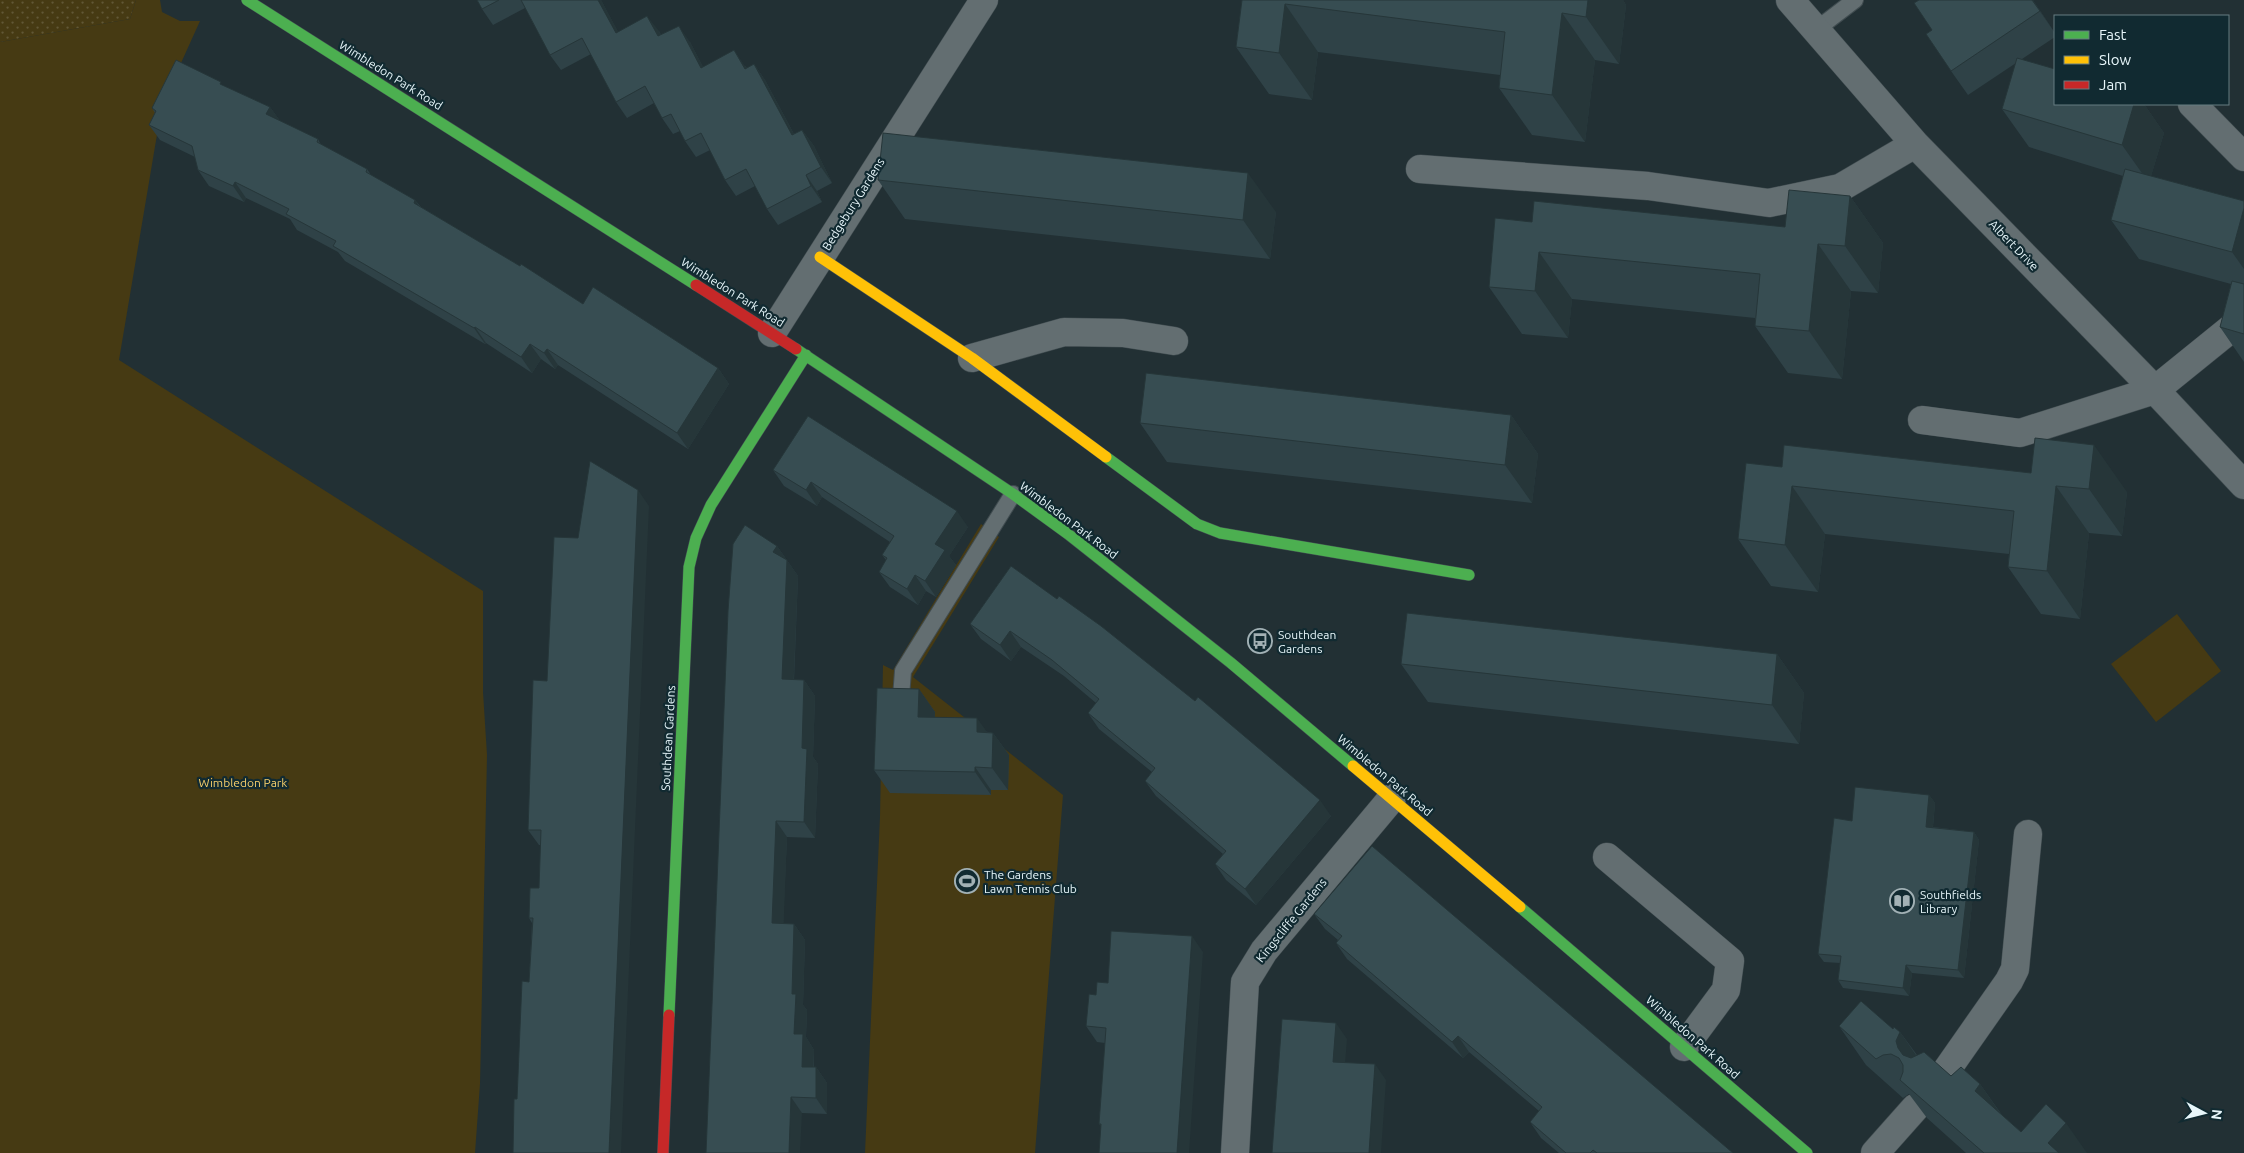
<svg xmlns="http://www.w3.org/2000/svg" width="2244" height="1153" viewBox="0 0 2244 1153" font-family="Ubuntu,sans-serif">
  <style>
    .grass { fill: url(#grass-dots) }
    .park { fill: #463a13 }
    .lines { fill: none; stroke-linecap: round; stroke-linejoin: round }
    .lane-casing { stroke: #404c50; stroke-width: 18 }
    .street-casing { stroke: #404c50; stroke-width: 29 }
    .fast-casing { stroke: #404c50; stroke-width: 12 }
    .slow-casing { stroke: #404c50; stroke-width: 12 }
    .jam-casing { stroke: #404c50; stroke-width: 12 }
    .lane { stroke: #636e71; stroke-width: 16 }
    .street { stroke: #636e71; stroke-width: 28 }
    .fast { stroke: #4caf50; stroke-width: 11 }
    .slow { stroke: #ffc107; stroke-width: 11 }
    .jam { stroke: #c62828; stroke-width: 11 }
    .wall { fill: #2f4247 }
    .shaded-wall { fill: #263639 }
    .building { fill: #374d52; stroke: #263639 }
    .labels { text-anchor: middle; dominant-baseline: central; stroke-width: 4.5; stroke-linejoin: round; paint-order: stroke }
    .street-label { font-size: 12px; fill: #e7f6fa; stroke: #112a31 }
    .poi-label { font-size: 12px; fill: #e7f6fa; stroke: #112a31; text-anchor: start }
    .park-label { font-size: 12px; fill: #f7cf6b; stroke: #112a31 }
  </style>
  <defs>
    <pattern id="grass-dots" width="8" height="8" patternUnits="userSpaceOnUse" patternTransform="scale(1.25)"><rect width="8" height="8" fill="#463a13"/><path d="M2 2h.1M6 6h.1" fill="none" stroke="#615736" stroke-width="1.8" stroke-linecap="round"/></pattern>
  </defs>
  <rect width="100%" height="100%" fill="#223034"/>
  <path class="grass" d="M 0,0 L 136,0 L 130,19 L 0,42 Z"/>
  <path class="park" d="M 136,0 L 160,0 L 162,12 L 180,21 L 200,21 L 162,105 L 119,360 L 483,591 L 483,692 L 487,755 L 480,1084 L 475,1153 L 0,1153 L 0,42 L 130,19 Z
    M 981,524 L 999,537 L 913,677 L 1063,795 L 1035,1153 L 865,1153 L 880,817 L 883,665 L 893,670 Z
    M 2177,614 L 2221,671 L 2156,722 L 2111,664 Z"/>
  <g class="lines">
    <defs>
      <path id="lane" d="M 1817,29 L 1855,0
        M 901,697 L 903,671 L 1013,494"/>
      <path id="street" d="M 1790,0 L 1915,144 L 2155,390 L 2244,485
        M 2192,104 L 2244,157
        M 1420,169 L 1648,186 L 1769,203 L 1840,188 L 1915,144
        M 772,333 L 984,0
        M 972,358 L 1064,332 L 1123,333 L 1174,341
        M 1922,420 L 2020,433 L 2155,390 L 2244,318
        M 1607,857 L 1730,961 L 1726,990 L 1684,1047
        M 1939,1081 L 2009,981 L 2015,969 L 2028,834
        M 1235,1153 L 1245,982 L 1264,951 L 1392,798
        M 1875,1153 L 1915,1108"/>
      <path id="fast" d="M 247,0 L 696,285
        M 796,349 L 1013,494 L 1068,534 L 1231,663 L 1353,766
        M 1106,457 L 1197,524 L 1220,533 L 1469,575
        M 1520,907 L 1807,1153
        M 669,1015 L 689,567 L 696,538 L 711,505 L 806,355"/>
      <path id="slow" d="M 820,257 L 972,358 L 1106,457
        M 1353,766 L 1520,907"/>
      <path id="jam" d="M 696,285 L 796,349
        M 663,1153 L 669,1015"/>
    </defs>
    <use href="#lane" class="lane-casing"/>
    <use href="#street" class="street-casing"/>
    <use href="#fast" class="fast-casing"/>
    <use href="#slow" class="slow-casing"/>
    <use href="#jam" class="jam-casing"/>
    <use href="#lane" class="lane"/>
    <use href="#street" class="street"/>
    <use href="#fast" class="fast"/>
    <use href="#slow" class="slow"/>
    <use href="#jam" class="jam"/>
  </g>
  <path class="wall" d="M 477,0 L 601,0 L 618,32 L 659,31 L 661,35 L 690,42 L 703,67 L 745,66 L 747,68 L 754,64 L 765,80 L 794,134 L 802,130 L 814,146 L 832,183 L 817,191 L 822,202 L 778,225 L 767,209 L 755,186 L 736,196 L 725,180 L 710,150 L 696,157 L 685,141 L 680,131 L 673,134 L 662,118 L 654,103 L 627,118 L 616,102 L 591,54 L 561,70 L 550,55 L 525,8 L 493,25 L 482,9 Z
    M 1242,0 L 1623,0 L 1626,5 L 1619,64 L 1595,60 L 1585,142 L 1532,135 L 1499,88 L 1500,75 L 1318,52 L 1312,100 L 1269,94 L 1236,47 Z
    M 2033,0 L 2055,33 L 2055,37 L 2022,59 L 2055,104 L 2144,104 L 2164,133 L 2151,176 L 2244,201 L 2244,362 L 2220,327 L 2231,284 L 2139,259 L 2111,220 L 2123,176 L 2029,147 L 2002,109 L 2016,63 L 1968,95 L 1951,71 L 1932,30 Z
    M 224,86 L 270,107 L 280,121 L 318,139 L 321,145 L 367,169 L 371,175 L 415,200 L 421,207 L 583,304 L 718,368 L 729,384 L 688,449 L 558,365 L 555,369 L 541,359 L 532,373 L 486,343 L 485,344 L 345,261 L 338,252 L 297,230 L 290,219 L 246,198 L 244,202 L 209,186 L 198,170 L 195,157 L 160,140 L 149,125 L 155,113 L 152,108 Z
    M 878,180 L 1276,212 L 1270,259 L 905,219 Z
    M 1850,196 L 1883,243 L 1878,293 L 1851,291 L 1842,379 L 1788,373 L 1755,326 L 1755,318 L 1572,299 L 1568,338 L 1522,334 L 1489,287 L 1532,222 L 1785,227 Z
    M 1511,415 L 1538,454 L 1532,503 L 1167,462 L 1140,423 Z
    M 1784,445 L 2127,492 L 2122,536 L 2089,533 L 2080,619 L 2041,614 L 2008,567 L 2009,554 L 1825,534 L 1818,592 L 1771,586 L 1738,539 L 1782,467 Z
    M 773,470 L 968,527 L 949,556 L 956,565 L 936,597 L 926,591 L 918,605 L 890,587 L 879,572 L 886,560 L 882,555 L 890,542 L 822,497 L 817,506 L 784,486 Z
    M 649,506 L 517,1099 L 529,982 L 532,923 L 529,918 L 539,888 L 541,845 L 539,845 L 528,830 L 547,681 L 578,538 Z
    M 777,546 L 798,576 L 794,680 L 804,680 L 815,696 L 813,757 L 818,764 L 815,838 L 787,837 L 783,924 L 794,924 L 805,940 L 803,1005 L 807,1010 L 806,1037 L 814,1050 L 814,1067 L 816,1067 L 827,1083 L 827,1114 L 802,1113 L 706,1153 Z
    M 1011,566 L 1331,816 L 1256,905 L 1226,880 L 1215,864 L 1223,854 L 1156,796 L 1145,781 L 1152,772 L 1099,729 L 1088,713 L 1096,703 L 1064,676 L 1021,647 L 1011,661 L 981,639 L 970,624 Z
    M 1777,654 L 1804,693 L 1799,744 L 1428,702 L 1401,664 Z
    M 919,689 L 935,712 L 935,717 L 988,732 L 993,733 L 1009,755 L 1008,790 L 991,790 L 991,795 L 890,793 L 874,770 Z
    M 1929,795 L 1935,803 L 1933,827 L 1974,832 L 1979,840 L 1964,978 L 1912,973 L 1909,996 L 1843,988 L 1838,980 L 1840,963 L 1824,962 L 1818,954 L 1852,821 Z
    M 1314,914 L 1733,1153 L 1559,1153 L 1541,1138 L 1530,1122 L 1539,1111 L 1469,1052 L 1463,1058 L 1347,959 L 1336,943 L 1338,940 L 1325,929 Z
    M 1203,952 L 1101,1126 L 1099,1124 L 1105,1043 L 1097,1042 L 1086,1026 L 1096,995 L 1108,983 Z
    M 1839,1026 L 1900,1032 L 1917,1055 L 1951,1076 L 1980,1084 L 2002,1115 L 2021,1132 L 2087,1153 L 1966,1153 L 1927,1118 L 1909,1094 L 1903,1098 L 1866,1065 Z"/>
  <path class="shaded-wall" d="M 598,0 L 601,0 L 627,48 L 616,33 Z
    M 1588,0 L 1623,0 L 1626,5 L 1619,64 L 1586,17 Z
    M 2032,0 L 2033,0 L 2055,33 Z
    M 1285,4 L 1318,52 L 1312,100 L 1279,53 Z
    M 1562,13 L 1595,60 L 1585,142 L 1552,95 Z
    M 647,16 L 659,31 L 669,52 L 658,36 Z
    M 679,26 L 690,42 L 712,84 L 701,68 Z
    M 734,50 L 745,66 L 756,85 L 745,69 Z
    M 754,64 L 765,80 L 803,151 L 792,135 Z
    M 2134,104 L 2144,104 L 2164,133 L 2149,183 L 2122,145 Z
    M 270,107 L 281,122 L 266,114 Z
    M 802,130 L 814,146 L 832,183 L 821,167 Z
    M 1248,173 L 1276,212 L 1270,259 L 1243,220 Z
    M 806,175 L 817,191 L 822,202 L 811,186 Z
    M 235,182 L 246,198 L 244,202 L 233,186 Z
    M 1850,196 L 1883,243 L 1878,293 L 1845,246 Z
    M 415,200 L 426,216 L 414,203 Z
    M 2244,208 L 2244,269 L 2232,252 Z
    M 1818,244 L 1851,291 L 1842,379 L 1809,331 Z
    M 1539,252 L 1572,299 L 1568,338 L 1535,291 Z
    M 475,327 L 486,343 L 485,344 L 474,328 Z
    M 530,344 L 541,359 L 532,373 L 521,357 Z
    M 547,349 L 558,365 L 555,369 L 544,353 Z
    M 718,368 L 729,384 L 688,449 L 677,433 Z
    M 1511,415 L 1538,454 L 1532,503 L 1505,465 Z
    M 2094,445 L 2127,492 L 2122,536 L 2089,489 Z
    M 811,482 L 822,497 L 817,506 L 806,490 Z
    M 1792,486 L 1825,534 L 1818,592 L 1785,545 Z
    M 2056,486 L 2089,533 L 2080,619 L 2047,571 Z
    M 638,490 L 649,506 L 621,1153 L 609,1153 Z
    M 957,511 L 968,527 L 949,556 L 956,565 L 936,597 L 925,581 L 935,544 Z
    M 777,546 L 798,576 L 793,695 L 782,679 L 773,552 Z
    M 915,575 L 926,591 L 918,605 L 907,589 Z
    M 1010,631 L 1021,647 L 1011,661 L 1000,645 Z
    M 1777,654 L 1804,693 L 1799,744 L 1772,705 Z
    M 804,680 L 815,696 L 813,757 L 818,764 L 815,838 L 804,822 L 802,748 Z
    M 919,689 L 935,712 L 934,739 L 918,717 Z
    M 977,718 L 992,739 L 993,733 L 1009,755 L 1008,790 L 992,768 L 977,732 Z
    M 975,767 L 991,790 L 991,795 L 975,772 Z
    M 1929,795 L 1935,803 L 1932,835 L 1926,827 Z
    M 1320,800 L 1331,816 L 1256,905 L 1245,889 Z
    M 776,821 L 787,837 L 783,939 L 772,923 Z
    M 1974,832 L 1979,840 L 1964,978 L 1958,970 Z
    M 794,924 L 805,940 L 803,1005 L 807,1010 L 806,1037 L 814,1050 L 813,1082 L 802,1067 L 794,1034 L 792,994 Z
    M 1192,936 L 1203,952 L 1189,1153 L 1177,1153 Z
    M 1906,965 L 1912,973 L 1909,996 L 1903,988 Z
    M 1336,1023 L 1347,1039 L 1344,1077 L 1333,1062 Z
    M 1900,1032 L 1927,1071 L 1925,1087 L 1898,1048 L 1896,1041 Z
    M 1458,1036 L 1469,1052 L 1463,1058 L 1452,1042 Z
    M 1375,1064 L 1386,1080 L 1381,1153 L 1369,1153 Z
    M 816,1067 L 827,1083 L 827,1114 L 816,1098 Z
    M 1980,1084 L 2007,1123 L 1975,1091 Z
    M 791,1097 L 802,1113 L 800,1153 L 789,1153 Z
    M 2066,1123 L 2087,1153 L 2055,1153 L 2048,1143 Z"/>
  <path class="building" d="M 477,0 L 499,0 L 482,9 Z
    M 521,0 L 598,0 L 616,33 L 647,16 L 658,36 L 679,26 L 701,68 L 734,50 L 745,69 L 754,64 L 792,135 L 802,130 L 821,167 L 806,175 L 811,186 L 767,209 L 746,169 L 725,180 L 701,133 L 685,141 L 671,114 L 662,118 L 645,86 L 616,102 L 582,38 L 550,55 Z
    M 1242,0 L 1588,0 L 1586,17 L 1562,13 L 1552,95 L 1499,88 L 1505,32 L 1285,4 L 1279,53 L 1236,47 Z
    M 1919,0 L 2032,0 L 2040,11 L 1951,71 L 1926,34 L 1932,30 L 1914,3 Z
    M 2017,58 L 2055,69 L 2055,104 L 2134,104 L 2122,145 L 2002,109 Z
    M 176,60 L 221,82 L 220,84 L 270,107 L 266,114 L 318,139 L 317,142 L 367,169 L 366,172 L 415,200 L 414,203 L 520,266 L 521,264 L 583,304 L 593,287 L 718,368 L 677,433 L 547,349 L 544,353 L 530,344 L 521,357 L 475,327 L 474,328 L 333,246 L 336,241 L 286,214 L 289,209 L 235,182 L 233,186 L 198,170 L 192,146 L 149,125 L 156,111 L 152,108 Z
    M 883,133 L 1248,173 L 1243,220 L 878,180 Z
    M 2125,169 L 2244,201 L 2244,208 L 2232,252 L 2111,220 Z
    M 1789,190 L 1850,196 L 1845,246 L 1818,244 L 1809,331 L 1755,326 L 1760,274 L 1539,252 L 1535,291 L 1489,287 L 1495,218 L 1532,222 L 1534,201 L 1785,227 Z
    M 2232,281 L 2244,284 L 2244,334 L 2220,327 Z
    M 1146,373 L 1511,415 L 1505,465 L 1140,423 Z
    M 808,416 L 957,511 L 935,544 L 945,550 L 925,581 L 915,575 L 907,589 L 879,572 L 887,558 L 882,555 L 894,536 L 811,482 L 806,490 L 773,470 Z
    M 2035,438 L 2094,445 L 2089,489 L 2056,486 L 2047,571 L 2008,567 L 2014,511 L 1792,486 L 1785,545 L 1738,539 L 1746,463 L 1782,467 L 1784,445 L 2031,473 Z
    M 590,461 L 638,490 L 609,1153 L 513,1153 L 514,1099 L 517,1099 L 522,981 L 529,982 L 533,918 L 529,918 L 530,888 L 539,888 L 541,830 L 528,830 L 533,680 L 547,681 L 554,537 L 578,538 Z
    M 745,525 L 777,546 L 773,552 L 787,560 L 782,679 L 804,680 L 802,748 L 807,749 L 804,822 L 776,821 L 772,923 L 794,924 L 792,994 L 796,994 L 794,1034 L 803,1034 L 802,1067 L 816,1067 L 816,1098 L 791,1097 L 789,1153 L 706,1153 L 728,611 L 733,544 Z
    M 1011,566 L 1057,599 L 1059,596 L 1101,626 L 1195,701 L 1198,697 L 1320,800 L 1245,889 L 1215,864 L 1226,851 L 1145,781 L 1155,768 L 1088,713 L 1099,699 L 1052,660 L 1010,631 L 1000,645 L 970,624 Z
    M 1407,613 L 1777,654 L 1772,705 L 1401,664 Z
    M 877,688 L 919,689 L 918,717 L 977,718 L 977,732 L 993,733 L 992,768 L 975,767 L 975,772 L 874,770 Z
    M 1855,787 L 1929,795 L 1926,827 L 1974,832 L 1958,970 L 1906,965 L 1903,988 L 1838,980 L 1841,956 L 1818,954 L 1834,818 L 1852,821 Z
    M 1372,846 L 1733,1153 L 1597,1153 L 1593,1150 L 1590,1153 L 1566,1153 L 1530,1122 L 1542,1107 L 1458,1036 L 1452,1042 L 1336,943 L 1342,936 L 1314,914 Z
    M 1111,931 L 1192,936 L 1177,1153 L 1099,1153 L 1101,1124 L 1099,1124 L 1106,1028 L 1086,1026 L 1089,994 L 1096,995 L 1097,982 L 1108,983 Z
    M 1861,1001 L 1893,1029 L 1894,1027 L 1900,1032 L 1896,1041 L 1898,1048 L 1903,1055 L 1911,1058 L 1924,1052 L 1951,1076 L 1961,1067 L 1980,1084 L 1975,1091 L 2021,1132 L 2046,1104 L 2066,1123 L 2048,1143 L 2059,1153 L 1984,1153 L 1900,1080 L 1903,1072 L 1903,1065 L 1899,1058 L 1891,1054 L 1883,1055 L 1876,1059 L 1839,1026 Z
    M 1282,1019 L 1336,1023 L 1333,1062 L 1375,1064 L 1369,1153 L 1272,1153 Z"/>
  <defs>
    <symbol id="bus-ring" viewBox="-11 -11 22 22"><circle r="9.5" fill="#112a31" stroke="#a2b1b5" stroke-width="1.5"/><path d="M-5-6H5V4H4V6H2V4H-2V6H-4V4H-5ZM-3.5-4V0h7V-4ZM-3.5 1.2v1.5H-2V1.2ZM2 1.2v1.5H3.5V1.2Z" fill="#a2b1b5"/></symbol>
    <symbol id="stadium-ring" viewBox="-11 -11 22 22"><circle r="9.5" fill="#112a31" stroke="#a2b1b5" stroke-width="1.5"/><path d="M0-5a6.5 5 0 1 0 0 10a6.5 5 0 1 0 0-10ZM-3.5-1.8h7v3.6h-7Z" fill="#a2b1b5"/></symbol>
    <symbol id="library-ring" viewBox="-11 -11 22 22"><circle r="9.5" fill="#112a31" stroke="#a2b1b5" stroke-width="1.5"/><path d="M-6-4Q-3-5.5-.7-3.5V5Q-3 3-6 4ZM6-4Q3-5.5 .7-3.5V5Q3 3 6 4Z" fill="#a2b1b5"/></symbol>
  </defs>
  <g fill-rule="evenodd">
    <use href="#bus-ring" x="1246" y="627" width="28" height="28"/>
    <use href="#stadium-ring" x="953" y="867" width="28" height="28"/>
    <use href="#library-ring" x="1888" y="887" width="28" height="28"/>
  </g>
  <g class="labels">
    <g class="street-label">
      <text transform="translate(391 75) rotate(32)">Wimbledon Park Road</text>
      <text transform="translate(853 204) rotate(-58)">Bedgebury Gardens</text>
      <text transform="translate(2014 245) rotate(46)">Albert Drive</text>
      <text transform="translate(733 292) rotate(32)">Wimbledon Park Road</text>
      <text transform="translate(1069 520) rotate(37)">Wimbledon Park Road</text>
      <text transform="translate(668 738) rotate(-87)">Southdean Gardens</text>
      <text transform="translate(1385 775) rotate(40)">Wimbledon Park Road</text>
      <text transform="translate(1291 920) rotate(-51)">Kingscliffe Gardens</text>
      <text transform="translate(1693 1037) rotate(41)">Wimbledon Park Road</text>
    </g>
    <g class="poi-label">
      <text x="1278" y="634">Southdean<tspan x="1278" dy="14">Gardens</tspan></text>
      <text x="984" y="874">The Gardens<tspan x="984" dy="14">Lawn Tennis Club</tspan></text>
      <text x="1920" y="894">Southfields<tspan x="1920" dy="14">Library</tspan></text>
    </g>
    <g class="park-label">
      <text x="243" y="782">Wimbledon Park</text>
    </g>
  </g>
  <rect x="2054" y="15" width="175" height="90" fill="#112a31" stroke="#677c81"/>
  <rect x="2064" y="31" width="25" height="8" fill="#4caf50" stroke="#677c81"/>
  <text x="2099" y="40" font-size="15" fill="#e7f6fa">Fast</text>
  <rect x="2064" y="56" width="25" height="8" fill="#ffc107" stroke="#677c81"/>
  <text x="2099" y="65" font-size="15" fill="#e7f6fa">Slow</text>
  <rect x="2064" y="81" width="25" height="8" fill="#c62828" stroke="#677c81"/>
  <text x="2099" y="90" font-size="15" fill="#e7f6fa">Jam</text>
  <g transform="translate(2204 1113) rotate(97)" stroke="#112a31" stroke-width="4" paint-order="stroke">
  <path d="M0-4L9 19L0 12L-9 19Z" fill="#e7f6fa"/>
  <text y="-8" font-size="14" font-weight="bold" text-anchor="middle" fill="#e7f6fa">N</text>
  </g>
</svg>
